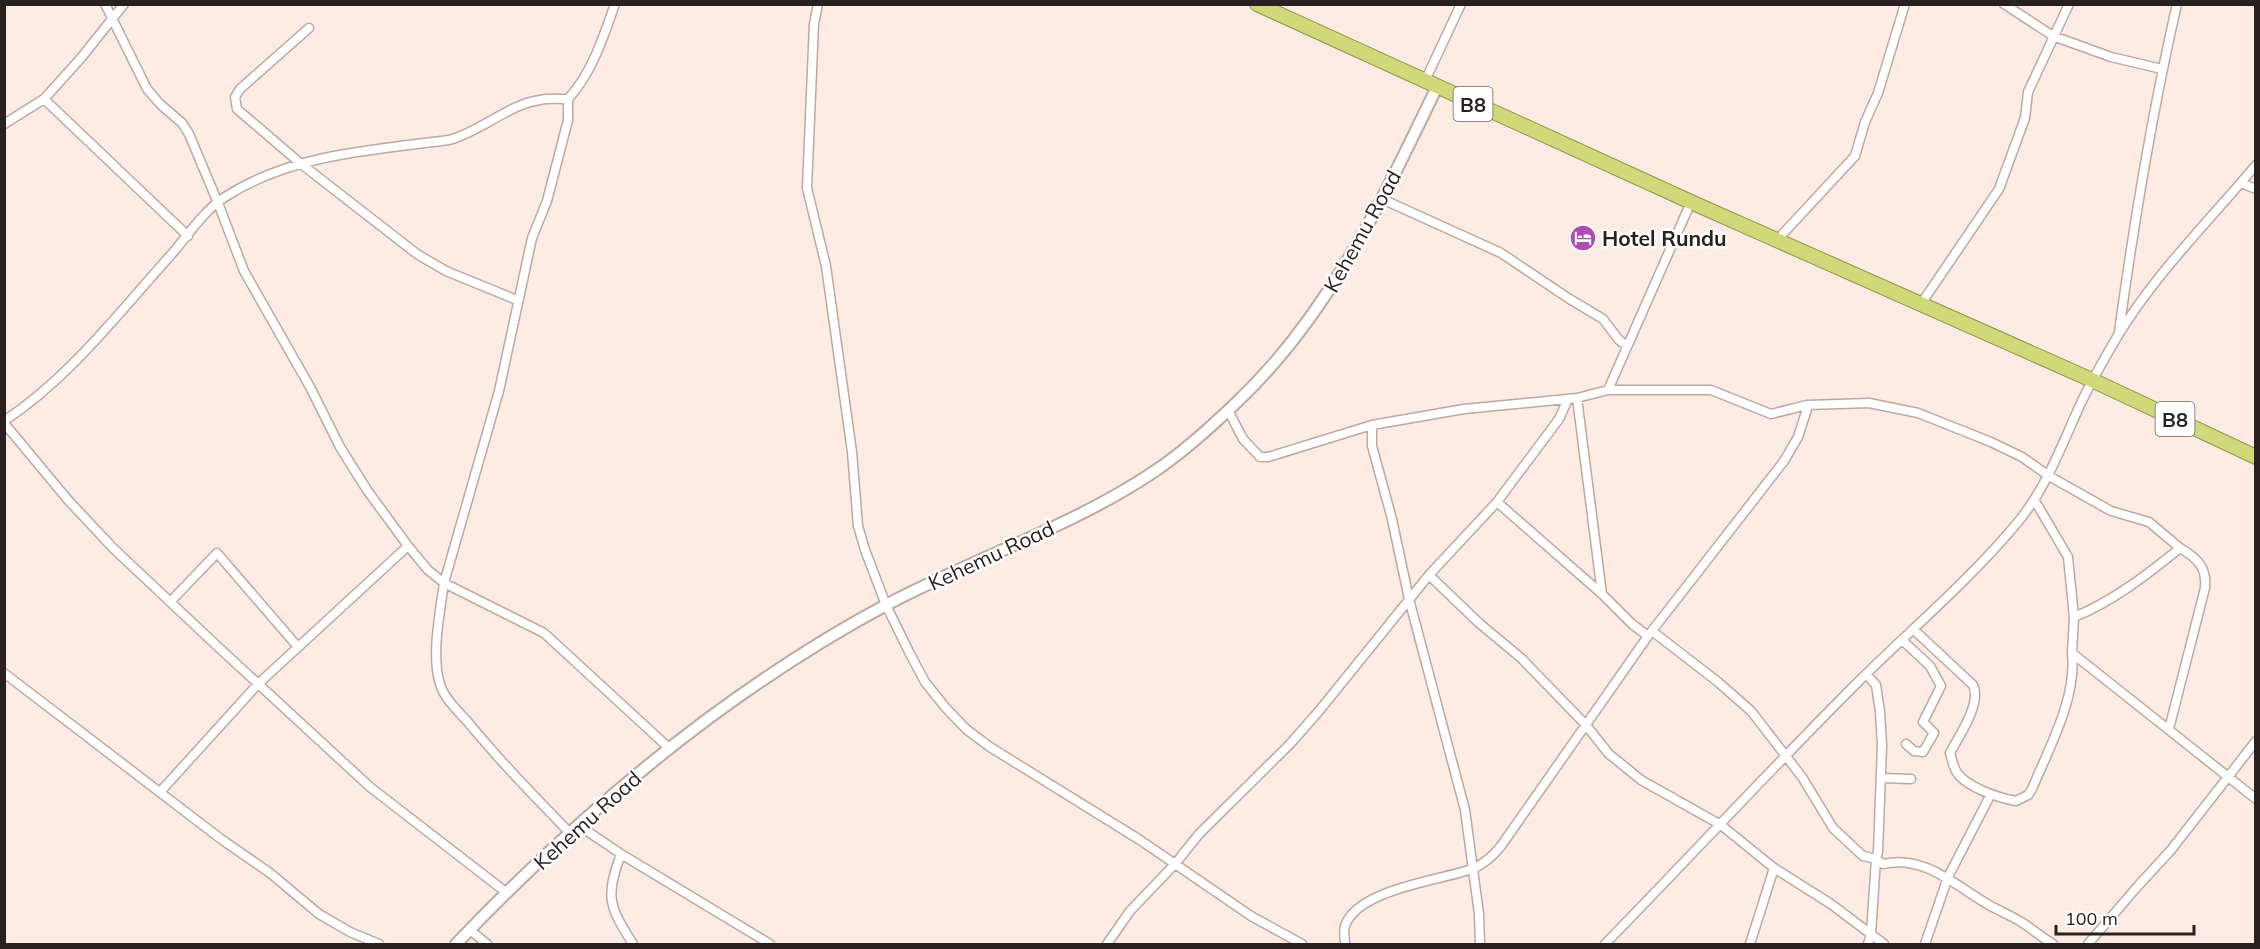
<svg xmlns="http://www.w3.org/2000/svg" width="2260" height="949" viewBox="0 0 2260 949" font-family="Mulish,sans-serif">
  <style>
    .lines { fill: none; stroke-linecap: round; stroke-linejoin: round }
    .minor-casing { stroke: #bba9a2; stroke-width: 11 }
    .tertiary-casing { stroke: #bba9a2; stroke-width: 14 }
    .trunk-casing { stroke: #8e9245; stroke-width: 16 }
    .minor { stroke: #fff; stroke-width: 8 }
    .tertiary { stroke: #fff; stroke-width: 10 }
    .trunk { stroke: #d0d87a; stroke-width: 14 }
    .labels { text-anchor: middle; dominant-baseline: central; stroke-width: 5; stroke-linejoin: round; paint-order: stroke }
    .shield { fill: #fff; stroke: #686462; stroke-width: 1.5 }
    .shield-label { font-size: 20px; font-weight: bold; fill: #28211f }
    .street-label { font-size: 21px; fill: #28211f; stroke: #fff }
    .poi-label { font-size: 21px; font-weight: bold; fill: #28211f; stroke: #fff; text-anchor: start }
  </style>
  <rect width="100%" height="100%" fill="#feebe3"/>
  <g class="lines">
    <defs>
      <path id="minor" d="M 105,4 L 147,89 L 160,104 L 182,123 L 189,134 L 218,203 L 244,271 L 310,387 L 340,447 L 367,490 L 408,546 L 428,570 L 444,583 L 544,633 L 669,748
        M 818,4 L 814,24 L 807,188 L 826,266 L 852,452 L 858,526 L 865,550 L 886,605 L 909,652 L 925,682 L 945,707 L 966,729 L 990,747 L 1140,840 L 1251,916 L 1302,944
        M 2004,4 L 2053,36 L 2111,57 L 2162,69
        M 309,28 L 240,89 L 235,97 L 237,109 L 300,163 L 417,254 L 446,271 L 517,300
        M 1425,81 L 1461,4
        M 44,99 L 188,236
        M 568,99 L 568,120 L 547,201 L 532,238 L 499,391 L 444,583 C 440,612 431,656 440,684 C 444,698 457,710 467,721 C 499,760 534,796 570,833
        M 4,124 L 44,99 L 81,58 L 124,4
        M 2241,183 L 2256,189
        M 1382,199 L 1501,253 L 1568,298 L 1603,319 L 1619,340 L 1627,346
        M 1778,239 L 1855,156 L 1865,122 L 1878,93 L 1905,4
        M 1921,304 L 1999,189 L 2025,118 L 2028,92 L 2069,4
        M 2119,332 C 2134,222 2152,113 2177,4
        M 1608,390 L 1691,202
        M 1577,398 L 1602,594
        M 1228,410 L 1243,439 L 1260,457 L 1268,457 L 1372,425 L 1464,409 L 1577,398 L 1608,390 L 1711,390 L 1771,414 L 1807,405 L 1869,403 L 1918,413 L 1991,442 L 2022,457 L 2049,476 L 2111,511 L 2149,522 L 2180,548
        M 4,421 C 69,378 118,314 169,257 C 187,237 203,211 225,197 C 291,154 373,150 449,140 C 480,132 509,104 540,100 C 549,98 559,99 568,99 C 592,73 603,38 615,4
        M 4,423 L 68,500 L 113,548 L 216,645 L 370,787 L 507,893
        M 1372,425 L 1372,446 L 1392,519 L 1409,599 L 1465,810 L 1479,914 L 1480,944
        M 2035,501 L 2068,557 L 2074,617 L 2072,653 L 2256,799
        M 1497,502 L 1602,594 L 1632,624 L 1648,636
        M 1429,575 L 1479,623 L 1521,658 L 1585,724 L 1609,754 L 1641,780 L 1721,825 L 1774,868 L 1831,904 L 1884,944
        M 170,602 L 217,553 L 298,647
        M 2074,617 C 2112,602 2148,574 2180,548 C 2197,558 2207,567 2205,588 L 2169,729
        M 1913,629 L 1973,685 C 1982,703 1959,736 1950,753 C 1952,759 1953,766 1956,771 C 1965,787 1999,798 2016,801 L 2028,795 L 2032,789 C 2049,748 2077,698 2072,653
        M 1652,631 L 1718,682 L 1751,711 L 1802,777 L 1833,828 L 1863,856 L 1876,859 L 1883,864 C 1924,854 1956,886 1989,905 C 1998,910 2009,915 2018,920 C 2030,927 2041,937 2053,944
        M 1902,640 L 1930,666 L 1941,686 L 1923,722 L 1934,733 L 1923,752 L 1914,751 L 1906,744
        M 4,673 L 221,839 L 270,873 L 319,914 L 350,932 L 379,944
        M 1866,674 L 1876,685 L 1880,712 L 1882,745 L 1878,852 L 1876,859 L 1871,934 L 1868,944
        M 1881,778 L 1911,779
        M 160,792 L 258,684 L 408,546
        M 581,822 L 590,833 L 621,854 L 770,944
        M 621,854 C 605,898 609,906 633,944
        M 470,930 L 487,944
        M 1107,944 L 1130,911 L 1175,864 L 1199,834 L 1290,744 L 1319,711 L 1429,575 L 1497,502 L 1559,419 L 1568,399
        M 1345,944 C 1345,939 1343,931 1345,926 C 1357,889 1442,880 1472,869 C 1484,864 1493,856 1501,846 L 1648,636 L 1784,461 L 1798,437 L 1807,409 L 1807,405
        M 1605,944 C 1689,858 1770,770 1855,685 C 1909,631 1969,581 2018,522 C 2045,489 2059,452 2076,414 C 2087,388 2103,361 2117,337 C 2155,274 2209,221 2256,165
        M 1750,944 L 1774,868
        M 1925,944 L 1948,877 L 1991,794
        M 2088,944 L 2137,887 L 2171,850 L 2256,741"/>
      <path id="tertiary" d="M 456,944 C 582,812 724,692 886,605 C 974,558 1072,527 1155,471 C 1185,451 1211,427 1237,402 C 1330,314 1382,200 1437,87"/>
      <path id="trunk" d="M 1257,4 L 1691,202 L 2094,381 L 2256,457"/>
    </defs>
    <use href="#minor" class="minor-casing"/>
    <use href="#tertiary" class="tertiary-casing"/>
    <use href="#trunk" class="trunk-casing"/>
    <use href="#minor" class="minor"/>
    <use href="#tertiary" class="tertiary"/>
    <use href="#trunk" class="trunk"/>
  </g>
  <defs>
    <symbol id="hotel-disc" viewBox="-11 -11 22 22"><circle r="9.5" fill="#af4db4" stroke="#fff"/><path d="M-6-4.5h1.5V1H6V5H4.5V3h-9V5H-6ZM-4 0a1.8 1.8 0 1 1 3.6 0ZM.5 0V-2.5h3Q6-2.5 6 0Z" fill="#fff"/></symbol>
  </defs>
  <g fill-rule="evenodd">
    <use href="#hotel-disc" x="1568" y="223" width="30" height="30"/>
  </g>
  <g class="labels">
    <g class="shield">
      <rect x="1453.5" y="87" width="39" height="34" rx="4.5"/>
      <rect x="2155.5" y="402" width="39" height="34" rx="4.5"/>
    </g>
    <g class="shield-label">
      <text x="1473" y="104">B8</text>
      <text x="2175" y="419">B8</text>
    </g>
    <g class="street-label">
      <text transform="translate(1362 231) rotate(-61)">Kehemu Road</text>
      <text transform="translate(991 555) rotate(-25)">Kehemu Road</text>
      <text transform="translate(587 820) rotate(-42)">Kehemu Road</text>
    </g>
    <g class="poi-label">
      <text x="1602" y="238">Hotel Rundu</text>
    </g>
  </g>
  <rect width="2260" height="949" fill="none" stroke="#28211f" stroke-width="12"/>
  <path d="M2056 925v9h138v-9" fill="none" stroke="#28211f" stroke-width="3"/>
  <text x="2065" y="925" font-size="18" fill="#28211f" stroke="#ffffff" stroke-width="4.5" paint-order="stroke">100 m</text>
</svg>
